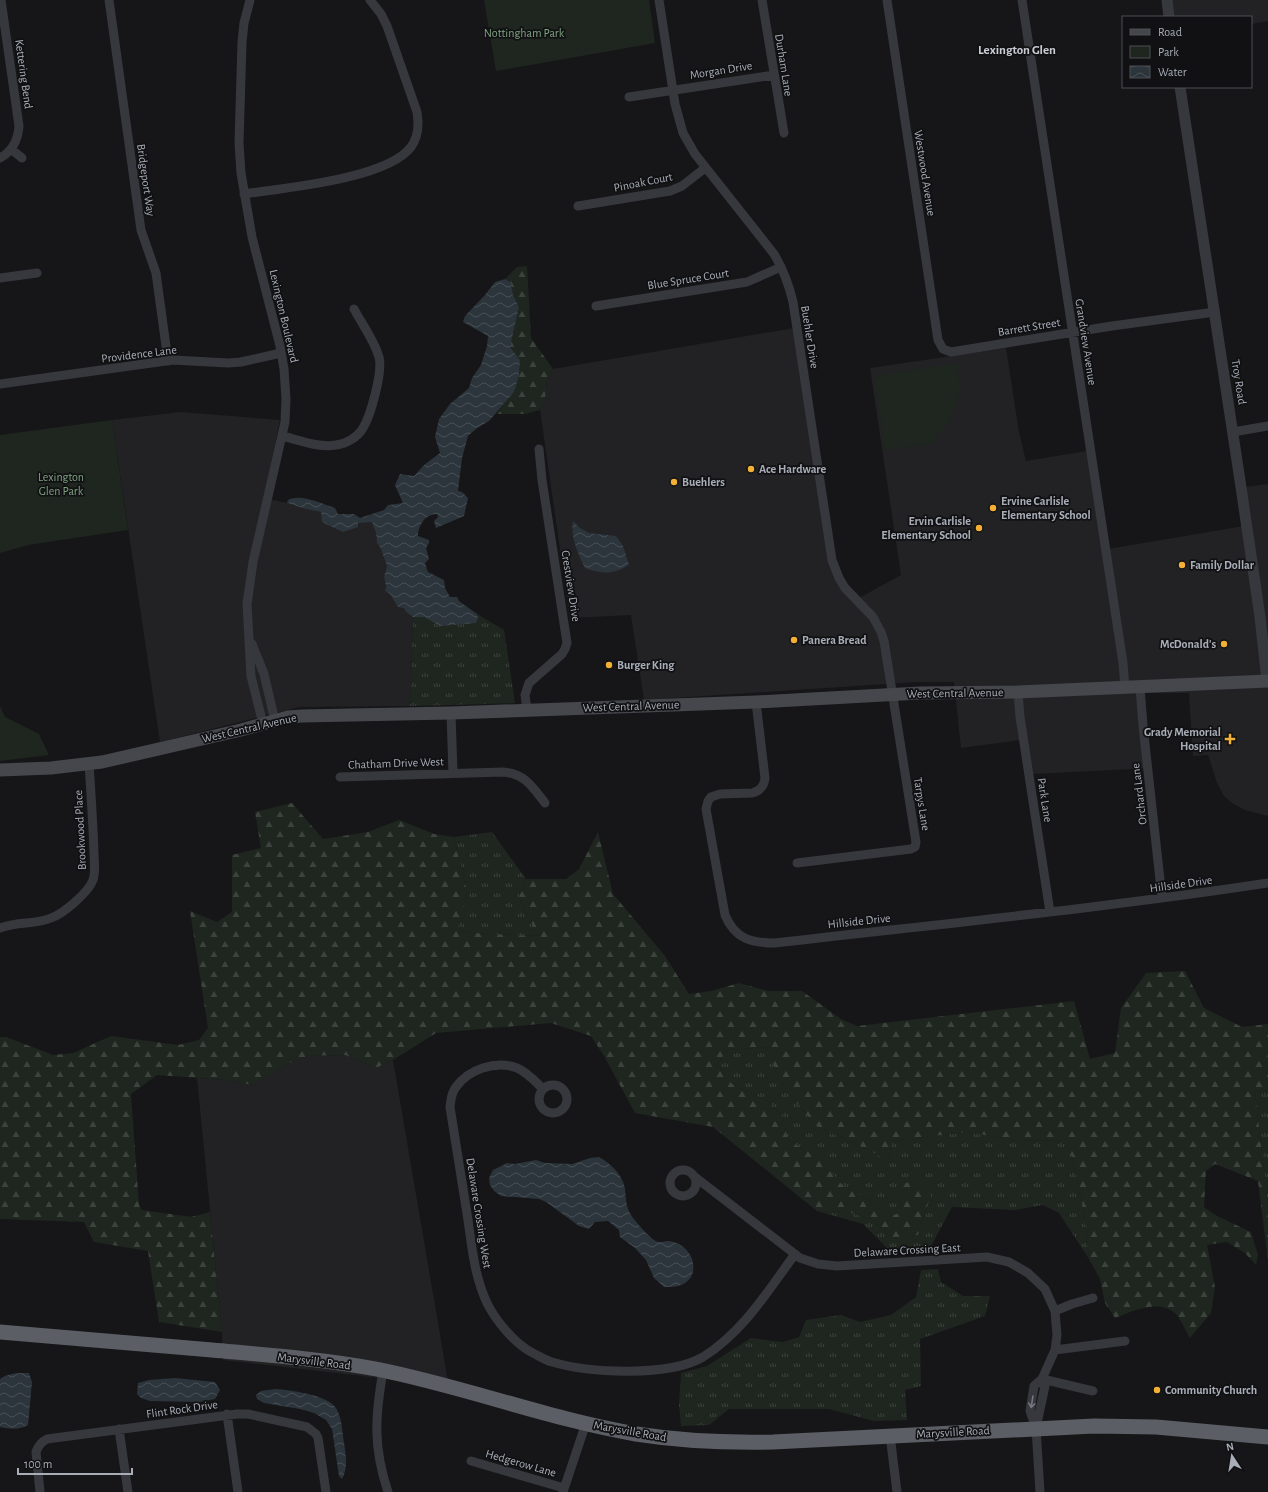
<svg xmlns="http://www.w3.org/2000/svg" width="1268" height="1492" viewBox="0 0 1268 1492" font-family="'Alegreya Sans',sans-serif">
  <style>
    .built { fill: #222225 }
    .grass { fill: url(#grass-tufts) }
    .forest { fill: url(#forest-firs) }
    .green { fill: #1e261f }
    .water { fill: url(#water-waves) }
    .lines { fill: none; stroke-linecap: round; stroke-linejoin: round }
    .minor { stroke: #37383d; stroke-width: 9 }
    .tertiary { stroke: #37383d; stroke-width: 11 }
    .secondary { stroke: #45474d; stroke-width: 13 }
    .trunk { stroke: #5b5e65; stroke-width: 15 }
    .oneway { stroke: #757881 }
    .poi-dot { fill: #f2b134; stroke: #111113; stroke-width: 1.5 }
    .labels { text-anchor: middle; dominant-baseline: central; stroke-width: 3.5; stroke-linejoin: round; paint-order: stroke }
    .park-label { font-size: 12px; fill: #7fa381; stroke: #111113 }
    .street-label { font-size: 12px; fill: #a8adb8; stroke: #111113 }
    .poi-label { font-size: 12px; font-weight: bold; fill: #a8adb8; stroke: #111113; text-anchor: start }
    .neighbourhood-label { font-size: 13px; font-weight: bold; fill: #c9ccd4; stroke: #111113 }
  </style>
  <defs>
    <pattern id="grass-tufts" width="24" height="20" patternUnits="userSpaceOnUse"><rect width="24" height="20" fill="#1e261f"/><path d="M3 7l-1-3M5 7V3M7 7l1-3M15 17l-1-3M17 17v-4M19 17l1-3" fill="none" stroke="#3c433d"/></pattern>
    <pattern id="forest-firs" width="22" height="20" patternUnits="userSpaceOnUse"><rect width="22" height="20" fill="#1e261f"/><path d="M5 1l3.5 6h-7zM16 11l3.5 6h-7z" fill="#3c433d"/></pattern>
    <pattern id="water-waves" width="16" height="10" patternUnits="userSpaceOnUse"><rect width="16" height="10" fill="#2c353c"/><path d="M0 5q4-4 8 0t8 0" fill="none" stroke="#485056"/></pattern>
  </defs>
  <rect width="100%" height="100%" fill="#161618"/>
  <path class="built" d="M 1168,0 L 1268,0 L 1268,21 L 1251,24 L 1251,17 L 1171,17 Z
    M 800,327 L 835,560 L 843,579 L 859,598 L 901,575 L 870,368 L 1006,348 L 1019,432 L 1026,461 L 1087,451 L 1102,550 L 1250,525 L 1244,487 L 1268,484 L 1268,816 L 1245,810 L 1232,803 L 1224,796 L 1217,783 L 1208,755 L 1193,756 L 1189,693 L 1143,693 L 1151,768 L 1033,774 L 1027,739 L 961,748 L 954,682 L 917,682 L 644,700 L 631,615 L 570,618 L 540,410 L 545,400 L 547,379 L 553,369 Z
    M 181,412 L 280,420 L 264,498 L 287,503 L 306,509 L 321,512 L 358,523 L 372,521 L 376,533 L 377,543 L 380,547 L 387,566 L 384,577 L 386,587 L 390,594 L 404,608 L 406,612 L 413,617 L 410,706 L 300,707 L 160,742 L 112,420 Z
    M 345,1055 L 376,1068 L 393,1060 L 450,1393 L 397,1380 L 223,1360 L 222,1332 L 197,1078 L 227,1080 L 253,1085 L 290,1063 L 307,1056 Z"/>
  <path class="grass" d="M 477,614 L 504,630 L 515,703 L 410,706 L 413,617 L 424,617 L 434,622 L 478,618 Z
    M 492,832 L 526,879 L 519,897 L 537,936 L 456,932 L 467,892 L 454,837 Z
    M 769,1047 L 778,1079 L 816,1126 L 852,1142 L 880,1156 L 888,1161 L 892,1141 L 967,1132 L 1015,1140 L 1068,1141 L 1084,1211 L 1089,1259 L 1059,1213 L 1043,1205 L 1015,1210 L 952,1207 L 930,1248 L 915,1252 L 887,1248 L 863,1224 L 817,1211 L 848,1212 L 871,1219 L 892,1238 L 918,1235 L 931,1195 L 902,1212 L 888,1217 L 868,1199 L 844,1187 L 819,1159 L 788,1140 L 782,1115 L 767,1101 L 732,1084 L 717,1065 L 727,1050 Z
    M 1268,1090 L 1268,1205 L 1255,1092 Z
    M 938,1269 L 941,1282 L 963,1296 L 990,1296 L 985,1316 L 920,1339 L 921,1386 L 905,1390 L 907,1420 L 874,1421 L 829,1409 L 729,1409 L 709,1425 L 681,1426 L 679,1404 L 681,1373 L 707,1366 L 751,1338 L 783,1342 L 799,1337 L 806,1320 L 841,1315 L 860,1322 L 891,1315 L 916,1297 L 921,1270 Z"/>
  <path class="forest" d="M 527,266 L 531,338 L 553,369 L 547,379 L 545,400 L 540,410 L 525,414 L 496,414 L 514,392 L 520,360 L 510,347 L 519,307 L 513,295 L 511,284 L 505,279 L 517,267 Z
    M 292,803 L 323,839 L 368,832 L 399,820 L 434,834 L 454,837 L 467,892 L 457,932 L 537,936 L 519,897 L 526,879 L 566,879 L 579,869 L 598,832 L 613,894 L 665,956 L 689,994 L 711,991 L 739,983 L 768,991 L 802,991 L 841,1019 L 857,1026 L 1074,1001 L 1090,1059 L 1115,1053 L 1121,1008 L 1146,973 L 1185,971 L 1204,1008 L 1242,1027 L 1268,1024 L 1268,1090 L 1255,1092 L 1268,1205 L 1268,1261 L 1258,1181 L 1215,1164 L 1206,1171 L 1204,1207 L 1217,1216 L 1251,1232 L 1258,1255 L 1256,1265 L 1245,1253 L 1227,1242 L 1207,1245 L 1215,1287 L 1211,1313 L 1190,1338 C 1186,1332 1180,1317 1175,1313 C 1157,1299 1133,1311 1115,1318 L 1105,1303 L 1100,1279 L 1089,1259 L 1084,1211 L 1068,1141 L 1015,1140 L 967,1132 L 892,1141 L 888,1162 L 880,1156 L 852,1142 L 816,1126 L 778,1079 L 769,1047 L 727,1050 L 717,1065 L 732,1084 L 767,1101 L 782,1115 L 788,1140 L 820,1159 L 844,1187 L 868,1199 L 888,1217 L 902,1212 L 900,1183 L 918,1182 L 931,1195 L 918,1235 L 892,1238 L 871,1219 L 848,1212 L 817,1211 L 713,1127 L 635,1113 L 604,1056 L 591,1036 L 551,1023 L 436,1033 L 393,1060 L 376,1068 L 345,1055 L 307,1056 L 290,1063 L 253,1085 L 227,1080 L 157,1075 L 131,1094 L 139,1205 L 142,1210 L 191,1217 L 210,1212 L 222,1332 L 159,1322 L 148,1251 L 94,1242 L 84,1222 L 0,1219 L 0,1037 L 6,1037 L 53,1055 L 73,1053 L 111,1036 L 178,1045 L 199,1040 L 208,1028 L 190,911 L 217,922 L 232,912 L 232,855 L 261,848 L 255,812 Z"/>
  <path class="green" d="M 484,0 L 649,0 L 655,43 L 496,71 Z
    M 957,363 L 960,391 L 949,422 L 931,444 L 885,450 L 875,381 L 878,375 Z
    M 112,420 L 128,530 L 28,545 L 0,553 L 0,435 Z
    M 0,706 L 5,717 L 39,734 L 49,755 L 0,761 Z"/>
  <path class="water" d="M 505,279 L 511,283 L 513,295 L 519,307 L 510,347 L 520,360 L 519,375 L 514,392 L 489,421 L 477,428 L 468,436 L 462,458 L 458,491 L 462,492 L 468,498 L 464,516 L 436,528 L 434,521 L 438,517 L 437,514 C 425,514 418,526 418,536 L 429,540 L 429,543 L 426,548 L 429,559 L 425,563 L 428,572 L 444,580 L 445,588 L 450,597 L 457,597 L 459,601 L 477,614 L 478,618 L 476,623 L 440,626 L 424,617 L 413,617 L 406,612 L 404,608 L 398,607 L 390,594 L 385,591 L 386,587 L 384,577 L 387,566 L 380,547 L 377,543 L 376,533 L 372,522 L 358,523 L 358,527 L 343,532 L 322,522 L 321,512 L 306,509 L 287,503 L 288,500 C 300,493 323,504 335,508 L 338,514 L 354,514 L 360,518 L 384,510 L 388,505 L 403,503 L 395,485 L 400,474 L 414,476 L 424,465 L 440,453 L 435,437 L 439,419 L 450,404 L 469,388 L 472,378 L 481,365 L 487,346 L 488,336 L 463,322 L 465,316 L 485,295 L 495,282 Z
    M 573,521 L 580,528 L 589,533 L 616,536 L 623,546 L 629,565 C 612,575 603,574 585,568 C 578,554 570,536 573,521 Z
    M 599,1157 C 610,1163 623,1175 625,1189 C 626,1200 626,1209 633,1218 C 639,1225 647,1235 654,1240 C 660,1244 663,1241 669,1241 C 679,1242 689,1250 692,1259 C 694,1266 694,1271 691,1277 C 684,1287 675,1287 664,1287 L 654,1278 L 646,1260 L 635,1248 L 620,1237 L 619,1230 L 608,1221 L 595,1222 L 589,1229 L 579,1226 L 546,1202 L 539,1199 L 501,1196 L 494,1191 L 490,1185 L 489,1178 L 493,1170 L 507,1163 L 515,1164 L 536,1160 L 545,1163 L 572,1164 L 590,1158 Z
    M 29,1373 L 32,1382 L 28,1425 C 20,1430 10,1429 0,1427 L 0,1379 C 8,1373 18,1373 29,1373 Z
    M 175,1378 L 215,1382 L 220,1390 L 215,1399 L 199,1402 L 150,1401 L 141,1398 L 137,1394 L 138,1383 L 149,1380 Z
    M 275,1389 C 290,1390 328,1395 336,1408 C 342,1418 342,1431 344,1443 C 346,1456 348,1467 342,1479 L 339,1476 L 332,1429 L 326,1420 L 314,1413 L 300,1409 L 264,1403 L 257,1399 L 256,1395 L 261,1391 Z"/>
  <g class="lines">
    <path class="minor" d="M 109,0 L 141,230 L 156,273 L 168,361
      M 250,0 L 244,23 L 242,42 L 239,143 L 241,173 L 252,237 L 280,346 L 284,369 L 286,399 L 285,422 L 253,562 L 247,604 L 251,676 L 263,724
      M 659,0 L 675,104 L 683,133 L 695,154 L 774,254 C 783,269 789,285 793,302 L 832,560 L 839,578 L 845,588 L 873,617 L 881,632 L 884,641 L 916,842 L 915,847 L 911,849 L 797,863
      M 762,0 L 784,133
      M 887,0 L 938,340 L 943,349 L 951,352 L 1112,326 L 1215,312
      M 1022,0 L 1123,663 L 1125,688
      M 629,97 L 774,75
      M 11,149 L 22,158
      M 0,158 C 13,151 18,140 19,126 L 1,0
      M 244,194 C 284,188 387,179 411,147 C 419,136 419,124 417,112 L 387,26 L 381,14 L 370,0
      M 578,206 L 670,191 L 682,186 L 705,168
      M 0,278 L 37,273
      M 596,306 L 747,282 L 781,267
      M 0,384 L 173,360 L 228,363 L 241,362 L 281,353
      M 1233,432 L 1268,426
      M 282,436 C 299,440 318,448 336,445 C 346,444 358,437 363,428 C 371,415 383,371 379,357 C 374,340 362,324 354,309
      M 252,644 L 264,674 L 275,721
      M 1140,687 L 1143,726 L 1162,898
      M 1018,692 L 1020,717 L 1050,912
      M 756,702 L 765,778 C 764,787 760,791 752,793 L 720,794 L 711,797 L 708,801 L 706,809 L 725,915 C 735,939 751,943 775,943 C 940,924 1104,908 1268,883
      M 527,710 L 525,695 L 529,683 L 562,654 L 565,649 L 567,643 L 542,480 L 539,449
      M 451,713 L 453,773
      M 340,777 L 503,772 C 525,774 532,786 545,803
      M 0,928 C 18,921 35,925 51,918 C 63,914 88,893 93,880 C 96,871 94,862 94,853 C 93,823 91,794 89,764
      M539 1099a14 14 0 1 1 28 0a14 14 0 1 1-28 0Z
      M 543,1089 C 535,1081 527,1072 517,1068 C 496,1060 469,1069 456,1087 C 451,1093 451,1100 450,1107 C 456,1145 462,1183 468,1220 C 472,1249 475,1279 488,1305 C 497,1322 515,1344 533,1353 C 539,1356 545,1360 552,1362 C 589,1373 669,1377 703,1357 C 743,1332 768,1291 795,1254
      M670 1183a13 13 0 1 1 26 0a13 13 0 1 1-26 0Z
      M 695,1177 L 800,1258 L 818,1264 L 837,1266 L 987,1257 L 1009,1262 L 1028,1273 L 1045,1289 L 1055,1311 L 1057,1335 L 1055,1350 L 1042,1379 L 1034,1386 L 1030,1411 L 1036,1428
      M 1055,1311 L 1072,1304 L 1093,1298
      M 1055,1350 L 1125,1341
      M 383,1371 C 375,1417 373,1447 388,1492
      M 1042,1379 L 1093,1391
      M 227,1414 L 238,1492
      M 119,1429 L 128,1492
      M 890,1435 L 897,1492
      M 471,1461 L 564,1488
      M 40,1492 L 36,1452 C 38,1446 41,1442 47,1439 L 237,1414 L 248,1414 L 307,1427 L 316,1434 L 318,1438 L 326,1492
      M 563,1492 L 586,1423
      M 1040,1492 L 1036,1428 L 1045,1386 L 1042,1379"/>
    <path class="tertiary" d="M 1167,0 L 1169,17
      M 1180,87 L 1241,487 L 1260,617 L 1267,681"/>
    <path class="secondary" d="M 0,770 L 51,768 L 102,762 L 241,730 L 288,717 L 302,716 L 451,713 L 756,702 L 920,693 L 1018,692 L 1268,681"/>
    <path class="trunk" d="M 0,1332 C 71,1338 141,1344 212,1350 C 267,1355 322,1359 376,1369 C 463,1386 548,1419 636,1434 C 681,1441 727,1443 773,1442 L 1094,1426 L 1156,1427 L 1268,1437"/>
  </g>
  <defs><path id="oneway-shaft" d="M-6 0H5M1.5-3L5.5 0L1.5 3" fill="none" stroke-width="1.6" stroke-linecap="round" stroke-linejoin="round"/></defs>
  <use class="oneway" href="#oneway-shaft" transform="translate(1032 1402) rotate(99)"/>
  <g class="poi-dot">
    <circle cx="751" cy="469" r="4"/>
    <circle cx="674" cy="482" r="4"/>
    <circle cx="993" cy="508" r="4"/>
    <circle cx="979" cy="528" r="4"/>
    <circle cx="1182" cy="565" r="4"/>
    <circle cx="794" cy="640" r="4"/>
    <circle cx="1224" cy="644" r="4"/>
    <circle cx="609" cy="665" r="4"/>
    <path d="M1228 733h4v4h4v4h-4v4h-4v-4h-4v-4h4z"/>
    <circle cx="1157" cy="1390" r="4"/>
  </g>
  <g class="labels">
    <g class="park-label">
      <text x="524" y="33">Nottingham Park</text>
      <text x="61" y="477">Lexington<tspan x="61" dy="14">Glen Park</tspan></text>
    </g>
    <g class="street-label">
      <text transform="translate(784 65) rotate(81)">Durham Lane</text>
      <text transform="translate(721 70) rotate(-9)">Morgan Drive</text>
      <text transform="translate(24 74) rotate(82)">Kettering Bend</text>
      <text transform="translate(925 173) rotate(81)">Westwood Avenue</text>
      <text transform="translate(146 180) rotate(82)">Bridgeport Way</text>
      <text transform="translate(643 182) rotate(-11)">Pinoak Court</text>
      <text transform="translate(688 279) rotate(-9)">Blue Spruce Court</text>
      <text transform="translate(284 316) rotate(77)">Lexington Boulevard</text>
      <text transform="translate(1029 327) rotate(-9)">Barrett Street</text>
      <text transform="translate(810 337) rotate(81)">Buehler Drive</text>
      <text transform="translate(1086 342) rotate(81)">Grandview Avenue</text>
      <text transform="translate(139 354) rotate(-7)">Providence Lane</text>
      <text transform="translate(1239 382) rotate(81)">Troy Road</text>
      <text transform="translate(571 586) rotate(81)">Crestview Drive</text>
      <text transform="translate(955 693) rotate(-1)">West Central Avenue</text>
      <text transform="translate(631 706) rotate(-2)">West Central Avenue</text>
      <text transform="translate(249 728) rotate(-13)">West Central Avenue</text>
      <text transform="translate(396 763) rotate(-2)">Chatham Drive West</text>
      <text transform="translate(1139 794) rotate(-97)">Orchard Lane</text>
      <text transform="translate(1045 800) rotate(81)">Park Lane</text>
      <text transform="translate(922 804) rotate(81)">Tarpys Lane</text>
      <text transform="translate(80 830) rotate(-93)">Brookwood Place</text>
      <text transform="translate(1181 884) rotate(-8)">Hillside Drive</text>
      <text transform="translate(859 921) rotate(-6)">Hillside Drive</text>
      <text transform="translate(479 1213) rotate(81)">Delaware Crossing West</text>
      <text transform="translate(907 1250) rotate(-3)">Delaware Crossing East</text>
      <text transform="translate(314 1361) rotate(7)">Marysville Road</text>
      <text transform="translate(182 1409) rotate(-8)">Flint Rock Drive</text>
      <text transform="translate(630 1431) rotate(10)">Marysville Road</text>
      <text transform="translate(953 1432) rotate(-3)">Marysville Road</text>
      <text transform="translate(521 1463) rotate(16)">Hedgerow Lane</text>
    </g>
    <g class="poi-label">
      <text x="759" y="469">Ace Hardware</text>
      <text x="682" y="482">Buehlers</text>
      <text x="1001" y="501">Ervine Carlisle<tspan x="1001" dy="14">Elementary School</tspan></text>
      <text x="971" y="521" text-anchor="end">Ervin Carlisle<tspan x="971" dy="14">Elementary School</tspan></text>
      <text x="1190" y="565">Family Dollar</text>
      <text x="802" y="640">Panera Bread</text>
      <text x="1216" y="644" text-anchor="end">McDonald's</text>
      <text x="617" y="665">Burger King</text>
      <text x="1221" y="732" text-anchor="end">Grady Memorial<tspan x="1221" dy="14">Hospital</tspan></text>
      <text x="1165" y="1390">Community Church</text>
    </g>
    <g class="neighbourhood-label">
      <text x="1017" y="50">Lexington Glen</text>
    </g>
  </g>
  <rect x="1122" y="16" width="130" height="72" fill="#111113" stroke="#4d4f55"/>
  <rect x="1130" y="29" width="20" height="6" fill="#45474d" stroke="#4d4f55"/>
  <text x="1158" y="36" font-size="12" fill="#a8adb8">Road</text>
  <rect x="1130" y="46" width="20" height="12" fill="#1e261f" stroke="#4d4f55"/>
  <text x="1158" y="56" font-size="12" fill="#a8adb8">Park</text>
  <rect x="1130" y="66" width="20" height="12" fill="url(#water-waves)" stroke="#4d4f55"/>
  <text x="1158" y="76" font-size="12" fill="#a8adb8">Water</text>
  <g transform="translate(1232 1456) rotate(348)" stroke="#111113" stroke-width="3" paint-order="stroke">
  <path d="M0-3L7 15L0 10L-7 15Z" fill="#a8adb8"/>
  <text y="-6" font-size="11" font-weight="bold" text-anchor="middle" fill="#a8adb8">N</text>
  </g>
  <path d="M18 1468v6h114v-6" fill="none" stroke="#a8adb8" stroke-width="2"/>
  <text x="24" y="1468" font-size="12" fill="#a8adb8" stroke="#111113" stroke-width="3" paint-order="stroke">100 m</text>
</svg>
